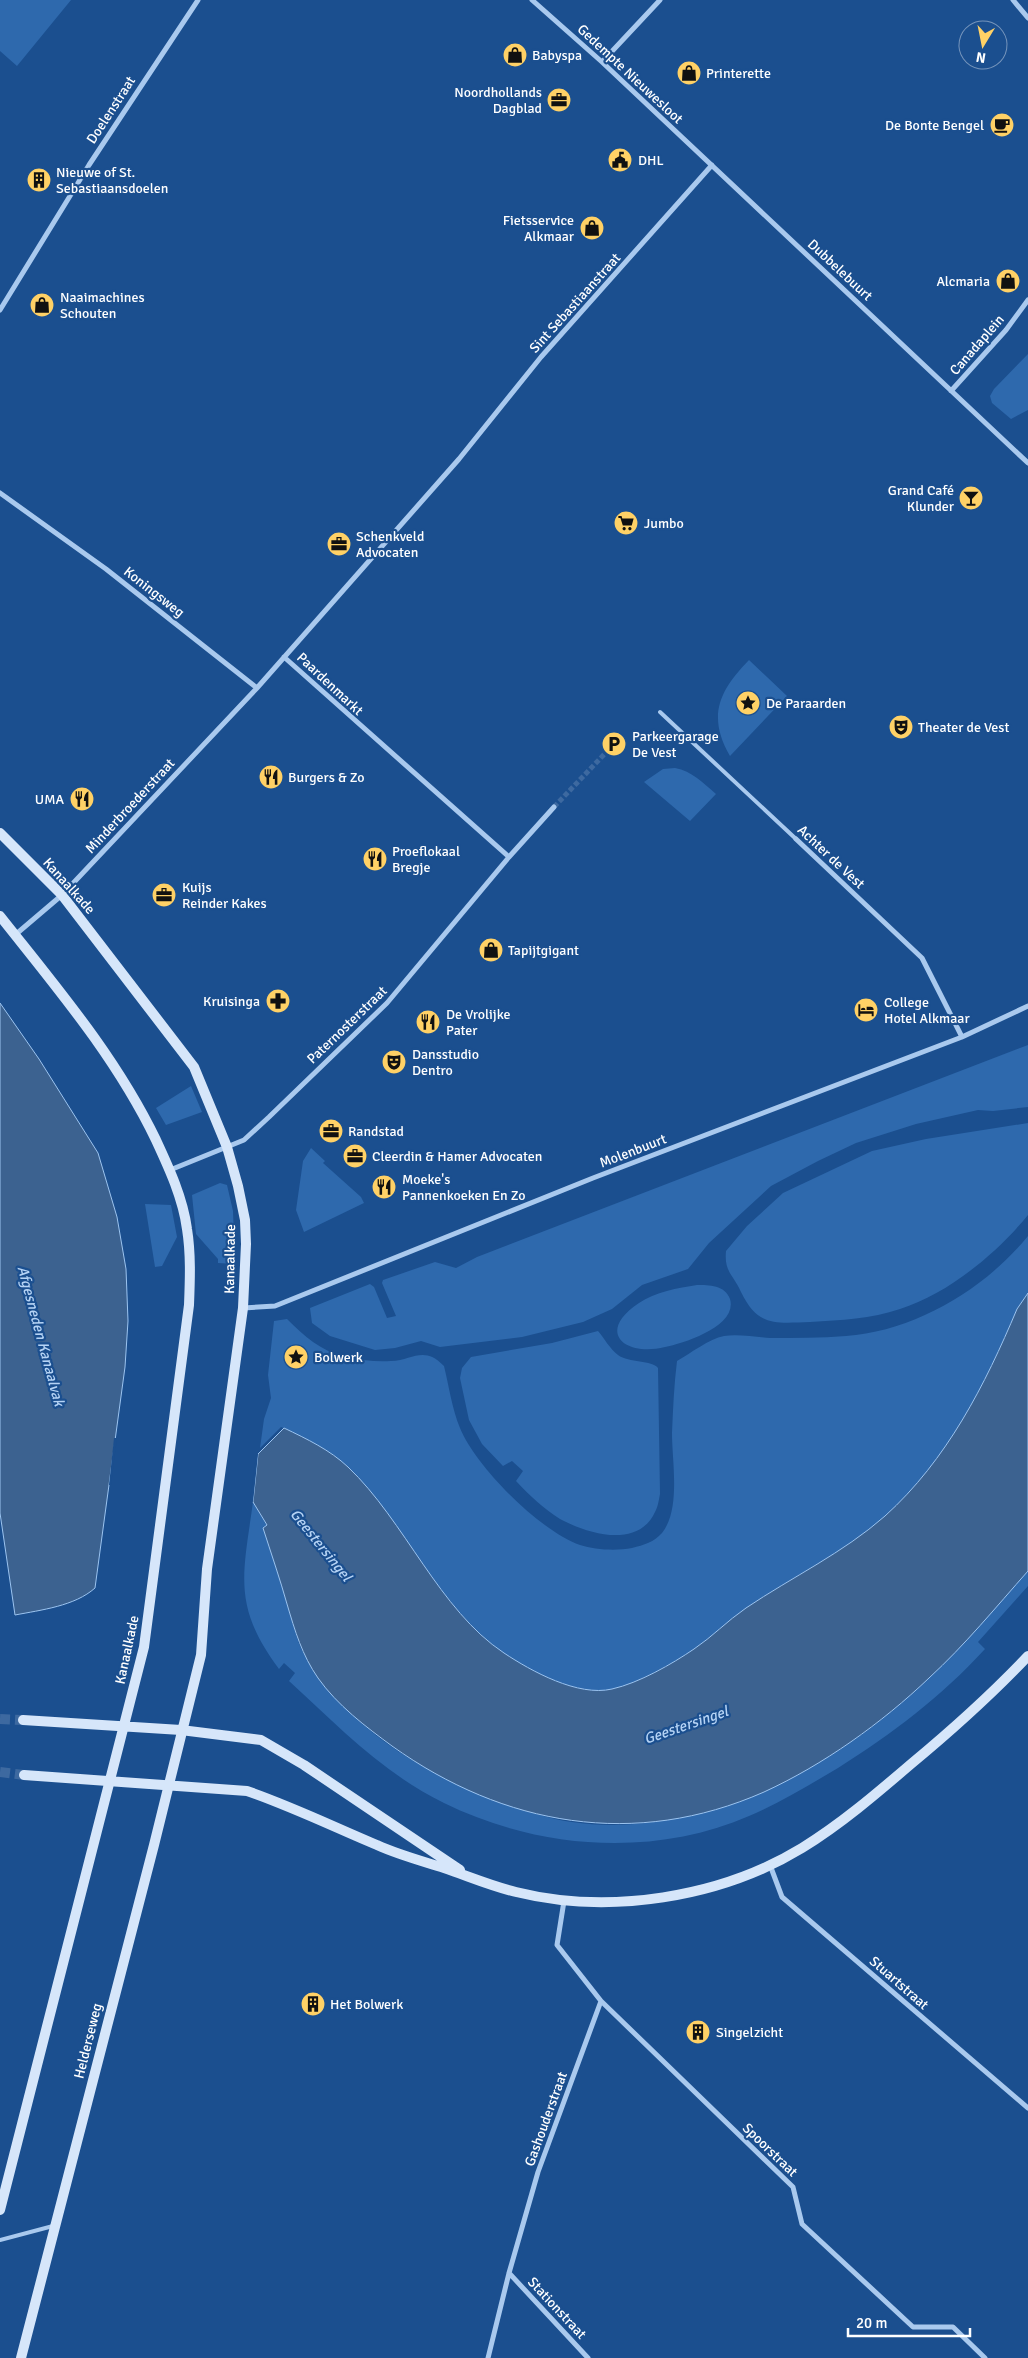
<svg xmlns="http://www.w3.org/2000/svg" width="1028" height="2358" viewBox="0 0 1028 2358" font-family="Signika,sans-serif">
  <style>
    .green { fill: #2e69ad }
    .water { fill: #3c6290; stroke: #9cc4f0 }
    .pier { fill: #1b4f8f }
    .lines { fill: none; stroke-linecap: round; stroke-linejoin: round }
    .street-tunnel { stroke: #3d69a0; stroke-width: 5; stroke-dasharray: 5 2.5; stroke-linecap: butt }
    .secondary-tunnel { stroke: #3d69a0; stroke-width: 10; stroke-dasharray: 10 5; stroke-linecap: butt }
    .lane { stroke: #a9c9ee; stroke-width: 4 }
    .street { stroke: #a9c9ee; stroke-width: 5 }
    .secondary { stroke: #d6e6fa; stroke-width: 10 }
    .labels { text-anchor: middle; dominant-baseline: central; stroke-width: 4.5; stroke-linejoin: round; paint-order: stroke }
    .poi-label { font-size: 14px; fill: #fff; stroke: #1b4f8f; text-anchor: start }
    .street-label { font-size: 14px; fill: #fff; stroke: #1b4f8f }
    .water-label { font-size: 15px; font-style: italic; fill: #b5d3f5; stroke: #1b4f8f }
  </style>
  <rect width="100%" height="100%" fill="#1b4f8f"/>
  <path class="green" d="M 0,0 L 71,0 L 17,66 L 0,51 Z
    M 1028,354 L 1028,410 L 1011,419 L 992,403 L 990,396 L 994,389 Z
    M 749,660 L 787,696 L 730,756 C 707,716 719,691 749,660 Z
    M 675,768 C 692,771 703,783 716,794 L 690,821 L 644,782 L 663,769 Z
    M 1028,1045 L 1028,1107 L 993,1111 L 978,1110 L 916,1124 L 856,1143 L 818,1161 L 771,1186 L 709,1243 L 688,1269 L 642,1285 L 612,1309 L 583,1322 L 522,1337 L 440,1347 L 421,1341 L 395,1348 L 375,1350 L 330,1336 L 312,1323 L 310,1308 L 370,1284 L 374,1287 L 387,1318 L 396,1316 L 382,1283 L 383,1280 L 435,1262 L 456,1268 L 477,1257 Z
    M 191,1086 L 202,1112 L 166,1125 L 156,1108 Z
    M 1028,1123 L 1028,1215 C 997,1253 948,1294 900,1309 C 871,1319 841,1320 810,1322 C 775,1323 758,1327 741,1292 C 733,1274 724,1272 726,1251 L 747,1226 L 783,1193 L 872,1151 L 926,1139 Z
    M 311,1148 L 325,1161 L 323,1163 L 361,1197 L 364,1203 L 304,1232 L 296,1210 L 303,1161 Z
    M 220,1183 L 227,1185 L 233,1211 L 235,1264 L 218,1263 L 218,1259 L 196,1234 L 192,1195 Z
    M 145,1204 L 171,1205 L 177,1237 L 162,1266 L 155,1267 Z
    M 1028,1236 L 1028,1293 L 1017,1309 C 985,1384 947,1462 884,1517 C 842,1554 790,1577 745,1609 C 728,1621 713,1635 697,1647 C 679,1660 632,1686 611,1690 C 576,1695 530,1671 502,1652 C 454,1617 421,1559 386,1512 C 373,1496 362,1479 346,1466 C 327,1449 305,1438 281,1427 L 260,1448 L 264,1419 L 271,1398 L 268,1375 L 274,1321 L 287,1319 C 304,1336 321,1351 345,1357 C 359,1360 376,1362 391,1361 C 413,1360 424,1345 444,1366 C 449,1386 452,1409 460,1428 C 476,1467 540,1531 580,1545 C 595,1550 617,1551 632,1548 C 644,1545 654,1542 662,1533 C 681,1509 672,1462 672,1433 C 673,1409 674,1385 677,1361 C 691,1353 709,1339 724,1336 C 738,1334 756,1337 770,1338 C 795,1338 821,1338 846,1336 C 915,1331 985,1289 1028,1236 Z
    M 697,1285 C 709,1285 725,1285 730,1299 C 738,1326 684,1343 665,1347 C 625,1357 595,1332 639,1303 C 655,1292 678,1288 697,1285 Z
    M 598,1331 C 604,1338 610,1349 618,1355 C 629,1363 652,1360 658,1368 L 660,1494 C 659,1499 658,1507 655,1512 C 638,1549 588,1534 560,1519 C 544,1509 529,1495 516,1481 L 523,1471 L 512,1461 L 503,1466 L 482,1444 L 469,1420 L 460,1378 L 462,1368 L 471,1357 L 552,1343 Z
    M 253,1502 L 267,1526 L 263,1527 C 271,1553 280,1579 287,1604 C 293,1622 296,1640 305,1656 C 345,1724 418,1771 490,1797 C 517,1807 543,1818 572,1822 C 686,1839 814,1779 899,1705 C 946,1665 987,1617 1028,1571 L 1028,1586 L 978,1642 L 985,1649 C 941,1697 892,1734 838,1768 C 809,1785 780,1803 749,1816 C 652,1858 538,1849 444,1803 C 384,1774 338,1726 289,1681 L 295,1673 L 284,1663 L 279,1669 C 232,1606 243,1575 253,1502 Z"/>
  <path class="water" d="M 0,1003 L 39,1059 L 98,1153 L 117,1217 L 126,1269 L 128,1321 L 125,1367 L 95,1588 C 75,1606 41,1610 15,1615 L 0,1513 Z
    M 1028,1293 L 1028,1571 C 996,1607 965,1645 929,1678 C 882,1723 823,1765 764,1792 C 635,1849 504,1826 392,1746 C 366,1727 337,1705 318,1678 C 302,1655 295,1631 287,1604 C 280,1579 271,1553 263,1528 L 267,1525 L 253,1502 L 258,1454 L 284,1428 C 307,1439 330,1450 348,1467 C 405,1521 439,1610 504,1653 C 531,1671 578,1697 612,1689 C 639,1683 672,1664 694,1649 C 712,1637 727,1621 746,1608 C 792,1577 843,1553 885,1516 C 947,1460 985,1385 1017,1309 Z"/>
  <path class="pier" d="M 114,1438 L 117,1438 L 111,1485 L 109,1485 Z
    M 256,1454 L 258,1454 L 253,1502 L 250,1501 Z"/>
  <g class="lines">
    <path class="street-tunnel" d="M 554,807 L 614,744"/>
    <path class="secondary-tunnel" d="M 0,1719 L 23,1720
      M 0,1772 L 24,1775"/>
    <path class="lane" d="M 660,712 L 796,839
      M 0,2240 L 53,2226"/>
    <path class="street" d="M 532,0 L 602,62 L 1028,463
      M 1013,0 L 1028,18
      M 602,62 L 660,0
      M 0,310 L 89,165 L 198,0
      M 951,391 L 1006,330 L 1028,300
      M 0,493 L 106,569 L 257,688
      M 284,657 L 509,857
      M 796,839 L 922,958 L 962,1037
      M 15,935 L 62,895 L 257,688 L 459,459 L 541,357 L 712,165
      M 170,1170 L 244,1140 L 269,1117 L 387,1003 L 509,857 L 554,807
      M 243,1308 L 275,1306 L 593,1178 L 962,1037 L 1028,1006
      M 770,1865 L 782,1897 L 1028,2108
      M 601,2001 L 793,2187 L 802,2224 L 913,2327 L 953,2327 L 985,2358
      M 509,2273 L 588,2358
      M 488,2358 L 509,2273 L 538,2172 L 601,2001 L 557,1945 L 564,1901"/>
    <path class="secondary" d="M 0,833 L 62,895 L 194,1067 L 227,1147 L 238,1186 L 245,1220 L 246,1244 L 243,1308 L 207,1569 L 201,1655 L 154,1845 L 21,2358
      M 0,916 C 57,988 116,1057 156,1140 C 169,1168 183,1198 187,1229 C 191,1254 190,1280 189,1305 L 144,1647 L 0,2210
      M 23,1720 L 181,1730 L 261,1740 L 304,1765 L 460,1870
      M 24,1775 L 247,1791 C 291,1806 334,1827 377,1845 C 399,1855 422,1861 444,1868 C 468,1876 491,1886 516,1892 C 609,1915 720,1898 802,1848 C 841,1824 876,1794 911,1764 C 952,1730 991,1695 1028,1656"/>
  </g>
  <defs>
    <symbol id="shop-disc" viewBox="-11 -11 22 22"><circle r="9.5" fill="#ffd166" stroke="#1b4f8f"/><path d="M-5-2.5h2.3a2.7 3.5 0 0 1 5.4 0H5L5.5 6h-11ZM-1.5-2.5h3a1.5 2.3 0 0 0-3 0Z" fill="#111"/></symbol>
    <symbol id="office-disc" viewBox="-11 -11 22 22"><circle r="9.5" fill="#ffd166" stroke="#1b4f8f"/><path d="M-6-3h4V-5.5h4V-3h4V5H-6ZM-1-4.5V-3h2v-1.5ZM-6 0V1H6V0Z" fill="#111"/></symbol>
    <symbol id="cafe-disc" viewBox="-11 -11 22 22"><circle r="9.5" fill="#ffd166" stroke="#1b4f8f"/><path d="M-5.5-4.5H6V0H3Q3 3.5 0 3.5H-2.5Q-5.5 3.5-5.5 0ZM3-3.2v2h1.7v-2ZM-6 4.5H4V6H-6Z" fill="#111"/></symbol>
    <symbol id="civic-disc" viewBox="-11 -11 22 22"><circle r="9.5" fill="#ffd166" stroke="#1b4f8f"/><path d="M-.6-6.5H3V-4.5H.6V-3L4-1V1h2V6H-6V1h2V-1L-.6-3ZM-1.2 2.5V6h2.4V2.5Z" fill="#111"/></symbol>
    <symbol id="building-disc" viewBox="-11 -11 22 22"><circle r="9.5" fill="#ffd166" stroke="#1b4f8f"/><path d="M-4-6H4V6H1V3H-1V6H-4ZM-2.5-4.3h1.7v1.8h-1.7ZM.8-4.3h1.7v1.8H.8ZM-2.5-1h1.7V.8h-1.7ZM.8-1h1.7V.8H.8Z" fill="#111"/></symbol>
    <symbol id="bar-disc" viewBox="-11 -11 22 22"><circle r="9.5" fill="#ffd166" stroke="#1b4f8f"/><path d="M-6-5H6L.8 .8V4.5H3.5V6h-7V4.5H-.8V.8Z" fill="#111"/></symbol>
    <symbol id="supermarket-disc" viewBox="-11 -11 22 22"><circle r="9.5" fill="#ffd166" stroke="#1b4f8f"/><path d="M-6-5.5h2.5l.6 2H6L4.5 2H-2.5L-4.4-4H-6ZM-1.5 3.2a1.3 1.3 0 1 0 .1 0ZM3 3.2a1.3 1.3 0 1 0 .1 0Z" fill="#111"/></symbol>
    <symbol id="sight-disc" viewBox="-11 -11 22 22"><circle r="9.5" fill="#ffd166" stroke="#1b4f8f"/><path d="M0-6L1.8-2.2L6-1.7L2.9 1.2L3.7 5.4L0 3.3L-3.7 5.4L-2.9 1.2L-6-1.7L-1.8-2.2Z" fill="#111"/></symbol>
    <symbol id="theatre-disc" viewBox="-11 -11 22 22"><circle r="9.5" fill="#ffd166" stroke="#1b4f8f"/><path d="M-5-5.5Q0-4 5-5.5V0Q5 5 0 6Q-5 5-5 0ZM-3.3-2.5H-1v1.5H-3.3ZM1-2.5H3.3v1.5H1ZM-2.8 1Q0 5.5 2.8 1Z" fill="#111"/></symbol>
    <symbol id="parking-disc" viewBox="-11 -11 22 22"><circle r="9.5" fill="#ffd166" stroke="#1b4f8f"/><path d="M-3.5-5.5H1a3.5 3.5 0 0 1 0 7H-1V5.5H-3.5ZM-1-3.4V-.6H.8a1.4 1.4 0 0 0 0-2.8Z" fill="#111"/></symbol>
    <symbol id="restaurant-disc" viewBox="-11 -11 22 22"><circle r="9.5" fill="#ffd166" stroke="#1b4f8f"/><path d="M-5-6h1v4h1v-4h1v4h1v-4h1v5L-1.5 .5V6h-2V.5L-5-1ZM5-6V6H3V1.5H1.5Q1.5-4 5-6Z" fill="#111"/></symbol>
    <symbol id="pharmacy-disc" viewBox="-11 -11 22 22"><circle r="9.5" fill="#ffd166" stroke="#1b4f8f"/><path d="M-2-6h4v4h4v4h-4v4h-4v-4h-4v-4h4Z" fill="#111"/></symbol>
    <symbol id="hotel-disc" viewBox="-11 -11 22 22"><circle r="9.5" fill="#ffd166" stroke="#1b4f8f"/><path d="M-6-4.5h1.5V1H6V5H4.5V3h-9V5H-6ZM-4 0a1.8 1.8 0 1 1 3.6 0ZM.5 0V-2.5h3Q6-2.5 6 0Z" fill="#111"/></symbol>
  </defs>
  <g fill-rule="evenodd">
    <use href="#shop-disc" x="501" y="41" width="28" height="28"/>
    <use href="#shop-disc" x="675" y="59" width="28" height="28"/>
    <use href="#office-disc" x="545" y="86" width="28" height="28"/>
    <use href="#cafe-disc" x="988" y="111" width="28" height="28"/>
    <use href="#civic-disc" x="606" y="146" width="28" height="28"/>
    <use href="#building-disc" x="25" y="166" width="28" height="28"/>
    <use href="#shop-disc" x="578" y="214" width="28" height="28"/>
    <use href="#shop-disc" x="994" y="267" width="28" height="28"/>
    <use href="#shop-disc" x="28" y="291" width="28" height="28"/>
    <use href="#bar-disc" x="957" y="484" width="28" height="28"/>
    <use href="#supermarket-disc" x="612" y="509" width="28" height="28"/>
    <use href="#office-disc" x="325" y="530" width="28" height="28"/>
    <use href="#sight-disc" x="734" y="689" width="28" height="28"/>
    <use href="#theatre-disc" x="887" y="713" width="28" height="28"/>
    <use href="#parking-disc" x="600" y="730" width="28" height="28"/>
    <use href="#restaurant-disc" x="257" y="763" width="28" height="28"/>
    <use href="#restaurant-disc" x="68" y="785" width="28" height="28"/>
    <use href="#restaurant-disc" x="361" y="845" width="28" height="28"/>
    <use href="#office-disc" x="150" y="881" width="28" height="28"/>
    <use href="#shop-disc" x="477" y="936" width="28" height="28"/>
    <use href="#pharmacy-disc" x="264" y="987" width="28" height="28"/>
    <use href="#hotel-disc" x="852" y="996" width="28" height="28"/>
    <use href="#restaurant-disc" x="414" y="1008" width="28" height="28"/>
    <use href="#theatre-disc" x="380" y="1048" width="28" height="28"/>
    <use href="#office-disc" x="317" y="1117" width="28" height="28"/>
    <use href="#office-disc" x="341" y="1142" width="28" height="28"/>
    <use href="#restaurant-disc" x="370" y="1173" width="28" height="28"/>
    <use href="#sight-disc" x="282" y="1343" width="28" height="28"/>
    <use href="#building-disc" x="299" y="1990" width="28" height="28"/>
    <use href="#building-disc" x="684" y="2018" width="28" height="28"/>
  </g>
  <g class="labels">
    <g class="poi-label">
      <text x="532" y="55">Babyspa</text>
      <text x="706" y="73">Printerette</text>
      <text x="542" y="92" text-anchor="end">Noordhollands<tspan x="542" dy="16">Dagblad</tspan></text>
      <text x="984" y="125" text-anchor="end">De Bonte Bengel</text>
      <text x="638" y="160">DHL</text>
      <text x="56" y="172">Nieuwe of St.<tspan x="56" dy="16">Sebastiaansdoelen</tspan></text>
      <text x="574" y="220" text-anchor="end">Fietsservice<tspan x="574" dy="16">Alkmaar</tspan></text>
      <text x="990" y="281" text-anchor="end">Alcmaria</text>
      <text x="60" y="297">Naaimachines<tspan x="60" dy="16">Schouten</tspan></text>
      <text x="954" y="490" text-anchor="end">Grand Café<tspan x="954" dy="16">Klunder</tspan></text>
      <text x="644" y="523">Jumbo</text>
      <text x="356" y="536">Schenkveld<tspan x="356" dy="16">Advocaten</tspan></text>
      <text x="766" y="703">De Paraarden</text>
      <text x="918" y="727">Theater de Vest</text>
      <text x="632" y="736">Parkeergarage<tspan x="632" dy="16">De Vest</tspan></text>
      <text x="288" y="777">Burgers &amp; Zo</text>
      <text x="64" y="799" text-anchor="end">UMA</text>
      <text x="392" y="851">Proeflokaal<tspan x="392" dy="16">Bregje</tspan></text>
      <text x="182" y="887">Kuijs<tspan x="182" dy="16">Reinder Kakes</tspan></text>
      <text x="508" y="950">Tapijtgigant</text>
      <text x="260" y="1001" text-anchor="end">Kruisinga</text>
      <text x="884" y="1002">College<tspan x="884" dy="16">Hotel Alkmaar</tspan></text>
      <text x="446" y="1014">De Vrolijke<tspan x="446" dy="16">Pater</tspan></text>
      <text x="412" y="1054">Dansstudio<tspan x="412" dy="16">Dentro</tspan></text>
      <text x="348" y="1131">Randstad</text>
      <text x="372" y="1156">Cleerdin &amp; Hamer Advocaten</text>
      <text x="402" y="1179">Moeke's<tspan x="402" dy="16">Pannenkoeken En Zo</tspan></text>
      <text x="314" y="1357">Bolwerk</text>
      <text x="330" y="2004">Het Bolwerk</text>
      <text x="716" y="2032">Singelzicht</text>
    </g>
    <g class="street-label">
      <text transform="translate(630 74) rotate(43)">Gedempte Nieuwesloot</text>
      <text transform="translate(111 110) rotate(-57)">Doelenstraat</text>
      <text transform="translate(840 270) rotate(43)">Dubbelebuurt</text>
      <text transform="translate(575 303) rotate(-48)">Sint Sebastiaanstraat</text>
      <text transform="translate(977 345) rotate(-49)">Canadaplein</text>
      <text transform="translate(154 592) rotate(38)">Koningsweg</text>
      <text transform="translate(330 684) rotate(43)">Paardenmarkt</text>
      <text transform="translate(130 806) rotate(-47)">Minderbroederstraat</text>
      <text transform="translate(831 857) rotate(43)">Achter de Vest</text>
      <text transform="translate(69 886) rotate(48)">Kanaalkade</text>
      <text transform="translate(347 1025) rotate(-44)">Paternosterstraat</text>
      <text transform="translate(633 1151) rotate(-21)">Molenbuurt</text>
      <text transform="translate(230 1259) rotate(-89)">Kanaalkade</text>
      <text transform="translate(127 1650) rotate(-78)">Kanaalkade</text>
      <text transform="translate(899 1983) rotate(41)">Stuartstraat</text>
      <text transform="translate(88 2041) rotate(-76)">Helderseweg</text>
      <text transform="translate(546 2119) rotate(-70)">Gashouderstraat</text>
      <text transform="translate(770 2150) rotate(44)">Spoorstraat</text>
      <text transform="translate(557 2308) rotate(47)">Stationstraat</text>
    </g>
    <g class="water-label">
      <text transform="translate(41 1336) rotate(75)">Afgesneden Kanaalvak</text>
      <text transform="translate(321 1545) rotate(51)">Geestersingel</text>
      <text transform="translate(686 1725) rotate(-19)">Geestersingel</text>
    </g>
  </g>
  <g transform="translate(983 45) rotate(190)"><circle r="24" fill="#1b4f8f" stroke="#7695bc"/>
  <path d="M0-4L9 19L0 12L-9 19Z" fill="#ffd166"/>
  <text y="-8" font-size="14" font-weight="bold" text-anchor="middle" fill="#ffffff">N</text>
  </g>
  <path d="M848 2328v8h122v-8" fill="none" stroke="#ffffff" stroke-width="2.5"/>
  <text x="856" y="2328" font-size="15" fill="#ffffff" stroke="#1b4f8f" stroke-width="4" paint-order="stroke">20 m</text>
</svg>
